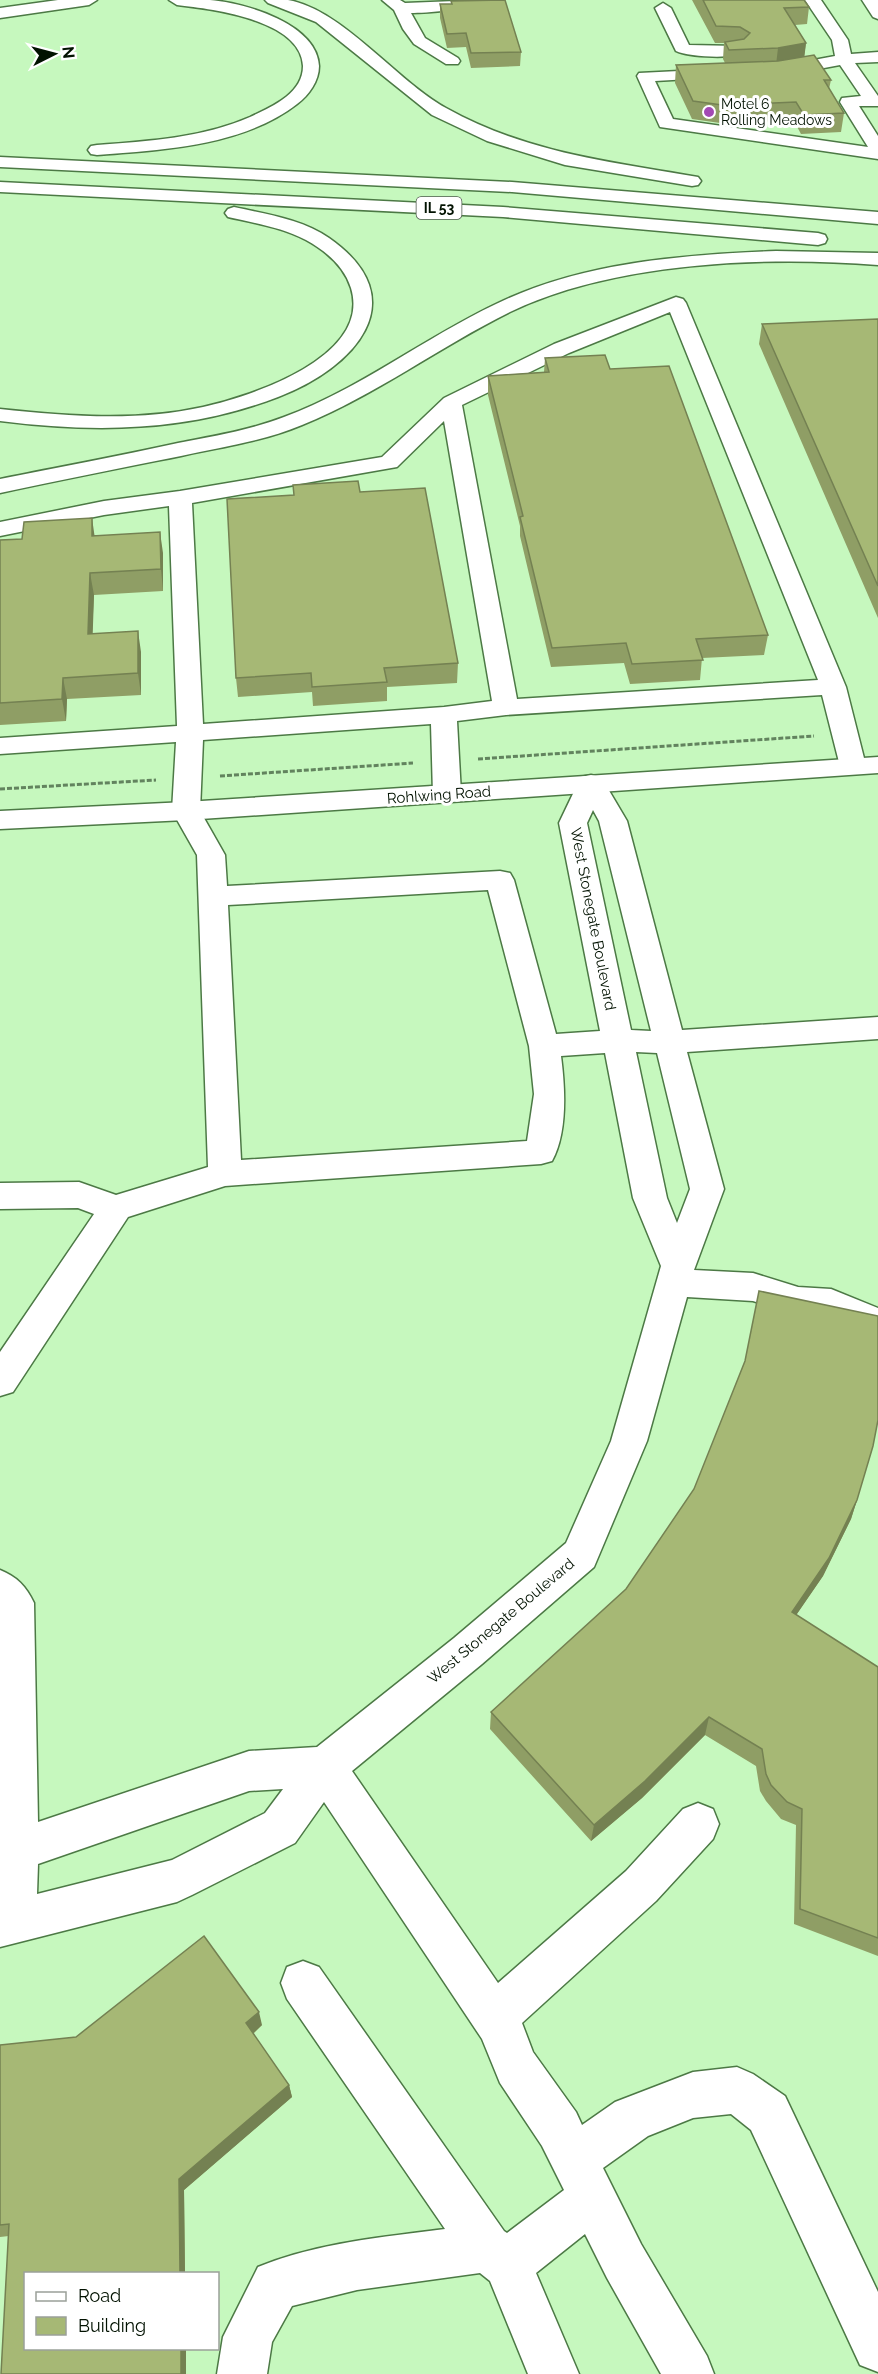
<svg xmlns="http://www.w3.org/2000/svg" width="878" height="2374" viewBox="0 0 878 2374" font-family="Raleway,sans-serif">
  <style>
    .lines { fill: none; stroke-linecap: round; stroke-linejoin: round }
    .minor-casing { stroke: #4c7945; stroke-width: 3 }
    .major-casing { stroke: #4c7945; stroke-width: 3 }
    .highway-casing { stroke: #4c7945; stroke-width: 3 }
    .path { stroke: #62835e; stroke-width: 3; stroke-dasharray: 5 2; stroke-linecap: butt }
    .minor { fill: #fff; fill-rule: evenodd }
    .major { fill: #fff; fill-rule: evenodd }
    .highway { fill: #fff; fill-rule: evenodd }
    .wall { fill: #8f9e65 }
    .shaded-wall { fill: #748152 }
    .building { fill: #a6b875; stroke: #748152; stroke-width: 1.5 }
    .poi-dot { fill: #a349b4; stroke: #fff; stroke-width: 2 }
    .labels { text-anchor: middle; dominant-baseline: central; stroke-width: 6; stroke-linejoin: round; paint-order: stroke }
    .far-poi-label { font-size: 14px; fill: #021201; stroke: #fff; text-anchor: start }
    .shield { fill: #fff; stroke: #4e594d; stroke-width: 1.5 }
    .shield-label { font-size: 14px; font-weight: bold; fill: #021201 }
    .street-label { font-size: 15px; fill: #021201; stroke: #fff }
  </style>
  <rect width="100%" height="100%" fill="#c6f8be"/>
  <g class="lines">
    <defs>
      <path id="minor" d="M 382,0 L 400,0 L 405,3 L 481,0 C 471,10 425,13 411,13 L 425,38 L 458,58 L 460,61 L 458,64 L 446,64 L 414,44 L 403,29 L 394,10 Z
        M 805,0 L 821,0 L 848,40 L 851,54 L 878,52 L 878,62 L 855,63 L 878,96 L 878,106 L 859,106 L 878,136 L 878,159 L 660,127 L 637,76 L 639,73 L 719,69 L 727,74 L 725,77 L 655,81 L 673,119 L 868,147 L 840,102 L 842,98 L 861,96 L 840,65 L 776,77 L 768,72 L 776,67 L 835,56 L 832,40 Z
        M 862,0 L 878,0 L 878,19 L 873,17 Z
        M 663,3 L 671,8 L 689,45 L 738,46 L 746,51 C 738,60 688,57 676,51 L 655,8 Z
        M 676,297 L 683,299 L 686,303 L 846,687 L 866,766 L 862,772 L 853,774 L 844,772 L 840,766 L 822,695 L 506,715 L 457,721 L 461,794 L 457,800 L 447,803 L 437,800 L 433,794 L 431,724 L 203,740 L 200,811 L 225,855 L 227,886 L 500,871 L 510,873 L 514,880 L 556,1034 L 600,1031 L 559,823 L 581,777 L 591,775 L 601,777 L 627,821 L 682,1030 L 878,1017 L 878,1039 L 687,1052 L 724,1189 L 694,1270 L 753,1273 L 798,1287 L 831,1289 L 878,1308 L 878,1337 L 828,1317 L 798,1315 L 753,1301 L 687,1297 L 647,1441 L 594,1567 L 482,1664 L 352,1771 L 498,1983 L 626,1871 L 683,1809 L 698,1803 L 713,1809 L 719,1824 L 713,1839 L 656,1901 L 522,2023 L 533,2052 L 576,2112 L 582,2125 L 615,2102 L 693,2072 L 737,2067 L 753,2074 L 785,2096 L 878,2292 L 878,2372 L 860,2365 L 751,2130 L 731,2114 L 693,2118 L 648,2136 L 603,2168 L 641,2244 L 707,2356 L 714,2374 L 661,2374 L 607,2278 L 585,2234 L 536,2273 L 579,2374 L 528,2374 L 490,2281 L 480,2273 L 357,2290 L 292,2306 L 272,2342 L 267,2374 L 217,2374 L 223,2337 L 258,2267 C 317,2243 382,2237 445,2229 L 287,1999 L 281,1983 L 287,1967 L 303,1961 L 319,1967 L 504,2231 L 507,2233 L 564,2190 L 542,2146 L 500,2083 L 482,2039 L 324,1802 L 295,1843 L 192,1895 L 177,1902 L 0,1947 L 0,1570 C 17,1577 26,1586 34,1603 L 38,1822 L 249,1751 L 317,1747 L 454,1638 L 566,1543 L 611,1441 L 661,1266 L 633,1198 L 605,1053 L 561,1056 C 565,1087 568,1132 552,1161 L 541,1164 L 225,1186 L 128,1217 L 13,1392 L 0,1396 L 0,1352 L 94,1214 L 78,1208 L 0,1209 L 0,1183 L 79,1182 L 116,1195 L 208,1167 L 197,855 L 172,811 L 176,742 L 0,754 L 0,738 L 177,726 L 169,506 L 104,515 L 0,536 L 0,522 L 104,501 L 180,491 L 382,457 L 444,398 L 554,344 ZM 670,312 L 818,680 L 517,699 L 462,405 L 569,353 ZM 444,421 L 492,701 L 444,707 L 203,724 L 192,503 L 397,467 ZM 593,810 L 599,821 L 651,1031 L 631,1030 L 587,823 ZM 488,890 L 529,1046 L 534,1094 L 527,1141 L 241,1160 L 228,905 ZM 636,1052 L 657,1053 L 690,1189 L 677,1223 L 667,1198 ZM 283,1789 L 265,1813 L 172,1860 L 37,1894 L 38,1864 L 249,1791 Z"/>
      <path id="major" d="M 878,757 L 878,773 L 186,820 L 0,829 L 0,811 L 186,802 Z"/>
      <path id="highway" d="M 58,0 L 97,0 L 89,5 L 0,18 L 0,8 Z
        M 169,0 C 183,0 197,0 210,0 C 246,3 317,24 319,66 C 319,81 309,95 297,104 C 243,146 163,150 97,155 L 91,154 L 88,150 L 91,146 L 97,145 C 148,141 202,138 250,117 C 271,107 303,94 303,66 C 301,20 213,9 177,5 Z
        M 265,0 C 273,0 281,0 288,0 C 342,9 398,82 446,108 C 525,152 605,161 692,176 L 698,177 L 701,181 L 698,185 L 692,186 L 565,165 L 487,141 L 432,115 L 316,22 L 268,3 Z
        M 0,157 L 512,182 L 878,212 L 878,224 L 512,192 L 0,167 Z
        M 0,182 L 503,207 L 818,233 L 825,235 L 827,239 L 825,243 L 818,245 L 503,217 L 0,192 Z
        M 234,207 C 265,214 302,219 329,238 C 418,300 353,369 278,397 C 187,432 96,433 0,421 L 0,409 C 67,416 136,422 203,407 C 252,396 372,357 351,288 C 344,266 326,251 306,240 C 281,227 254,223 228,217 L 225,213 L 228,209 Z
        M 776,251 L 878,253 L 878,265 C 764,256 614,262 510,312 C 439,347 376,395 302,425 C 264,441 222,447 181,456 C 121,468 60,480 0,493 L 0,479 C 59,467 119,456 178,443 C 214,436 250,430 284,417 C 360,389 424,338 496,304 C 583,262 681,255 776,251 Z"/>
    </defs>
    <use href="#minor" class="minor-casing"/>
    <use href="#major" class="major-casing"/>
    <use href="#highway" class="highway-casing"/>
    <path class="path" d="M 478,759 L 814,736
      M 220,776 L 413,763
      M 0,789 L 156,780"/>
    <use href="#minor" class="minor"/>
    <use href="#major" class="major"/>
    <use href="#highway" class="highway"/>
  </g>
  <path class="wall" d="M 692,0 L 804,0 L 809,7 L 807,24 L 795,25 L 806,43 L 804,56 L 831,80 L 829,89 L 844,113 L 841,132 L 801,134 L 794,121 L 720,123 L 692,119 L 675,83 L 676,65 L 725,63 L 723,59 L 724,43 L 715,43 Z
    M 451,1 L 521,52 L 520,66 L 471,68 L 466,47 L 447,48 L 440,18 L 440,4 L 451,4 Z
    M 878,319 L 878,618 L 759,344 L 762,324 Z
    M 545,358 L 610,369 L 768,635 L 764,655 L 702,658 L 700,680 L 630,684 L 624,663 L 551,667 L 520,536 L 520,526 L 488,395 L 488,376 L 544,372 Z
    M 360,492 L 458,663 L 457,683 L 387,687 L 387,701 L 313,706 L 312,692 L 238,697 L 236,678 Z
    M 95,535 L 163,553 L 163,591 L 94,595 L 92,633 L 141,652 L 141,695 L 67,699 L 66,721 L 0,725 L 0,540 Z
    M 857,1500 L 851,1519 L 823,1576 L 796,1615 L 878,1667 L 878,1956 L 794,1924 L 796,1825 L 781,1819 L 766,1801 L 760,1791 L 756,1766 L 705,1735 L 642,1798 L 591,1841 L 490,1729 L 491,1712 Z
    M 262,2025 L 253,2034 L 289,2085 L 292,2097 L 184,2190 L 185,2274 L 26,2274 L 26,2349 L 186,2349 L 186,2374 L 1,2374 L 9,2236 L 0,2237 L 0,2045 Z"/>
  <path class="shaded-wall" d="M 806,43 L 804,60 L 776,65 L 778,48 Z
    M 92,518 L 95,539 L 92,536 Z
    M 160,532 L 163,553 L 163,591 L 161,569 Z
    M 90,573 L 94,595 L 92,655 L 88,634 Z
    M 138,631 L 141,652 L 141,695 L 138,673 Z
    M 63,678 L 67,699 L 66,721 L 62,699 Z
    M 857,1500 L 851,1519 L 823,1576 L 786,1630 L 792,1612 Z
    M 709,1717 L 705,1735 L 642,1798 L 591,1841 L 594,1825 Z
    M 259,2012 L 262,2025 L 249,2037 L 246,2023 Z
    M 289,2085 L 292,2097 L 184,2190 L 185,2274 L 180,2274 L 179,2179 Z
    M 181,2349 L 186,2349 L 186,2374 L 181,2374 Z"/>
  <path class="building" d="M 505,0 L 521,52 L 471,53 L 466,33 L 447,34 L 440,4 L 452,4 L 451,1 Z
    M 703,0 L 804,0 L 809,7 L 784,8 L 806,43 L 778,48 L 729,50 L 725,42 L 744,39 L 750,33 L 740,27 L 716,26 Z
    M 814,55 L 831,80 L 824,80 L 844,113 L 804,115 L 796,102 L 722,105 L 693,101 L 676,65 L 778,61 Z
    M 878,319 L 878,586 L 762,324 Z
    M 605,355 L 610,369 L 669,366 L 768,635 L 696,639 L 703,660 L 632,664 L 626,643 L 552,648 L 520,517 L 523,516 L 488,376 L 549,372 L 545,358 Z
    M 358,481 L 360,492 L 425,488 L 458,663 L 384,668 L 387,682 L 312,687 L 311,673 L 236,678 L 227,499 L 294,495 L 293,485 Z
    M 92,518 L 92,536 L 160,532 L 161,569 L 90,573 L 88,634 L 138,631 L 138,673 L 63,678 L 62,699 L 0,703 L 0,540 L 22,539 L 24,522 Z
    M 759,1291 L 878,1316 L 878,1420 L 873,1446 L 857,1500 L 829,1558 L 792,1612 L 878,1667 L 878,1938 L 800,1909 L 802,1809 L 787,1802 L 771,1785 L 766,1774 L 762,1749 L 709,1717 L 645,1781 L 594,1825 L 491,1712 L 626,1589 L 694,1489 L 745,1361 Z
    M 204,1936 L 259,2012 L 246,2023 L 289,2085 L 179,2179 L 180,2274 L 26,2274 L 26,2349 L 181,2349 L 181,2374 L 1,2374 L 9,2224 L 0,2225 L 0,2045 L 76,2037 Z"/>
  <circle class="poi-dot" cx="709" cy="112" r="6"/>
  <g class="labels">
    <g class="far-poi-label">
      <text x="721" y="104">Motel 6<tspan x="721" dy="16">Rolling Meadows</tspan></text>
    </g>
    <rect class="shield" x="416.5" y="197" width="45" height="22" rx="4.5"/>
    <g class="shield-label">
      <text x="439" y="208">IL 53</text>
    </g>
    <g class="street-label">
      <text transform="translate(439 795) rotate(-4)">Rohlwing Road</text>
      <text transform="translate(593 919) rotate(79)">West Stonegate Boulevard</text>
      <text transform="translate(501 1621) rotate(-40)">West Stonegate Boulevard</text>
    </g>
  </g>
  <rect x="24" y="2272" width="195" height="78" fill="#ffffff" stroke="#9aa099" stroke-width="1.5"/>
  <rect x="36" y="2292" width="30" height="9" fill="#ffffff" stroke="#9aa099" stroke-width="1.5"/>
  <text x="78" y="2302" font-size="18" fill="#021201">Road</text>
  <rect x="36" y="2317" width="30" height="18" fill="#a6b875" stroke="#9aa099" stroke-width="1.5"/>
  <text x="78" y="2332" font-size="18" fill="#021201">Building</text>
  <g transform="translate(54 54) rotate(84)" stroke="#ffffff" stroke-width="4.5" paint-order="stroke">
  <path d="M0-4.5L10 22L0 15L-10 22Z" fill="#021201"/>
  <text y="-9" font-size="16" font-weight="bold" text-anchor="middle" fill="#021201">N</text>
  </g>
</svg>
